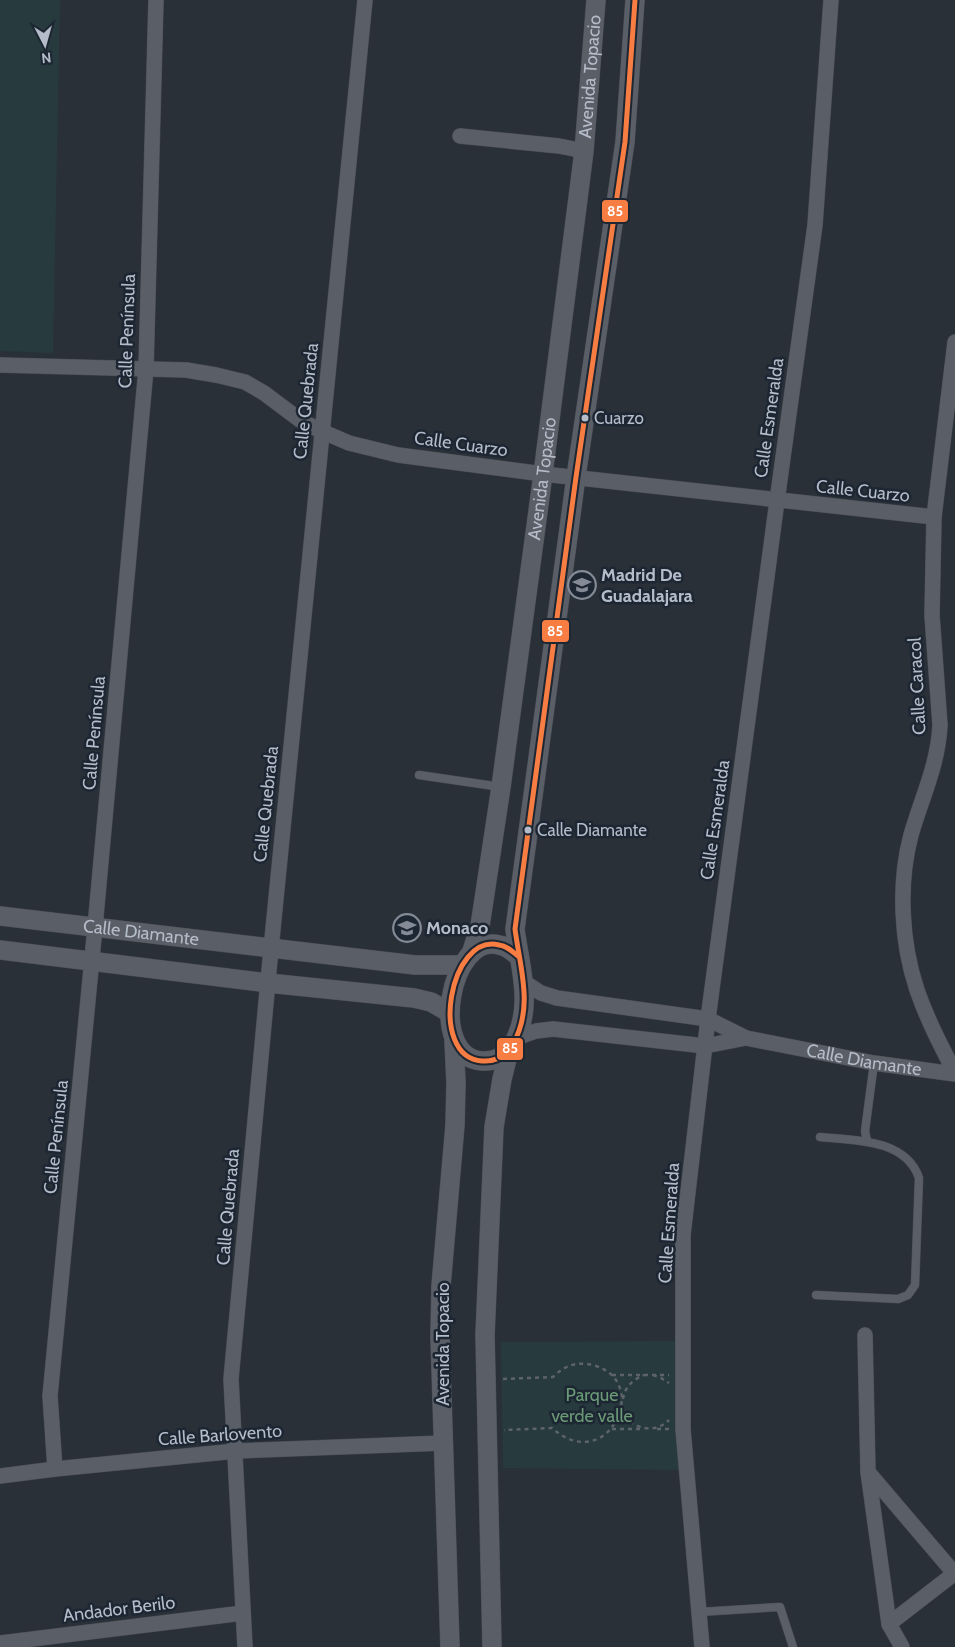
<svg xmlns="http://www.w3.org/2000/svg" width="955" height="1647" viewBox="0 0 955 1647" font-family="Cabin,sans-serif">
  <style>
    .green { fill: #273a3e }
    .lines { fill: none; stroke-linecap: round; stroke-linejoin: round }
    .service-casing { stroke: #484c53; stroke-width: 9 }
    .minor-casing { stroke: #484c53; stroke-width: 16 }
    .tertiary-casing { stroke: #484c53; stroke-width: 20 }
    .path { stroke: #5d636a; stroke-width: 2.5; stroke-dasharray: 4 4; stroke-linecap: butt }
    .service { stroke: #5a5e66; stroke-width: 8 }
    .minor { stroke: #5a5e66; stroke-width: 15 }
    .tertiary { stroke: #5a5e66; stroke-width: 19 }
    .bus-1-casing { stroke: #1d2633; stroke-width: 9 }
    .bus-1 { stroke: #f77d43; stroke-width: 5 }
    .bus-dot { fill: #b4bcc9; stroke: #1d2633; stroke-width: 2 }
    .labels { text-anchor: middle; dominant-baseline: central; stroke-width: 5; stroke-linejoin: round; paint-order: stroke }
    .bus-label { font-size: 17px; fill: #b4bcc9; stroke: #1d2633; text-anchor: start }
    .street-label { font-size: 18px; fill: #b4bcc9; stroke: #1d2633 }
    .poi-label { font-size: 18px; font-weight: bold; fill: #b4bcc9; stroke: #1d2633; text-anchor: start }
    .park-label { font-size: 18px; fill: #6b9a76; stroke: #1d2633 }
    .line-badge { stroke: #1d2633; stroke-width: 2 }
    .badge-label { font-size: 14px; text-anchor: middle; font-weight: bold; fill: #fff }
  </style>
  <rect width="100%" height="100%" fill="#2a3038"/>
  <path class="green" d="M 0,0 L 60,0 L 53,353 L 0,351 Z
    M 684,1341 L 682,1470 L 503,1468 L 501,1342 Z"/>
  <g class="lines">
    <defs>
      <path id="service" d="M 419,775 L 501,787
        M 867,1141 L 865,1131 L 874,1063
        M 816,1295 L 898,1299 L 908,1295 L 915,1285 L 919,1178 C 906,1139 854,1140 820,1137
        M 699,1612 L 780,1607 L 793,1647"/>
      <g id="minor">
        <path d="M 460,136 L 559,146 L 584,151"/>
        <path d="M 955,342 L 934,517 L 932,615 L 940,725 C 938,765 922,797 911,835 C 898,884 901,942 917,990 C 927,1019 941,1046 955,1073"/>
        <path d="M 0,365 L 186,370 L 216,375 L 245,382 L 264,393 L 300,420 L 321,431 L 349,443 L 398,455 L 543,474 L 934,517"/>
        <path id="s1" d="M 524,982 L 541,993 L 557,998 L 708,1019 L 746,1038 L 874,1063 L 955,1074"/>
        <path d="M 516,1038 L 536,1031 L 553,1029 L 705,1046 L 746,1038"/>
        <path d="M 865,1335 L 868,1472 L 889,1624 L 902,1647"/>
        <path d="M 55,1469 L 50,1396 L 95,927 L 146,369 L 156,0"/>
        <path d="M 868,1472 L 954,1573"/>
        <path d="M 0,1476 L 55,1469 L 236,1451 L 444,1443"/>
        <path d="M 889,1624 L 955,1573"/>
        <path d="M 0,1643 L 243,1613"/>
        <path d="M 245,1647 L 231,1379 L 271,949 L 365,0"/>
        <path d="M 702,1647 L 683,1429 L 683,1235 L 708,1019 L 777,501 L 815,225 L 831,0"/>
      </g>
      <g id="tertiary">
        <path id="s2" d="M 0,916 L 415,965 L 462,965"/>
        <path d="M 0,950 L 268,983 L 414,998 L 431,1002 L 450,1013"/>
        <path id="s3" d="M 471,954 L 480,926 L 501,787 L 543,474 L 584,151 L 596,0"/>
        <path d="M 518,956 C 512,951 507,946 499,945 C 450,932 427,1057 482,1061 C 496,1062 506,1056 513,1044 C 534,1007 520,968 515,929 L 576,477 L 625,142 L 635,0"/>
        <path d="M 450,1647 L 440,1337 L 441,1286 L 455,1125 L 456,1083 L 454,1041"/>
        <path d="M 492,1647 L 485,1335 L 494,1127 L 502,1079 L 509,1051"/>
      </g>
    </defs>
    <use href="#service" class="service-casing"/>
    <use href="#minor" class="minor-casing"/>
    <use href="#tertiary" class="tertiary-casing"/>
    <path class="path" d="M 612,1375 L 669,1375
      M 653,1375 L 661,1378 L 669,1383
      M 503,1379 L 553,1377 C 564,1366 576,1361 592,1365 C 654,1379 608,1478 552,1428 L 504,1430
      M 623,1399 C 625,1386 633,1380 644,1375
      M 623,1407 C 627,1428 653,1436 669,1420
      M 612,1429 L 641,1429
      M 657,1429 L 669,1429"/>
    <use href="#service" class="service"/>
    <use href="#minor" class="minor"/>
    <use href="#tertiary" class="tertiary"/>
    <defs>
      <path id="bus-1" d="M 518,956 C 512,951 507,946 499,945 C 450,932 427,1057 482,1061 C 496,1062 506,1056 513,1044 C 534,1007 520,968 515,929 L 576,477 L 625,142 L 635,0"/>
    </defs>
    <use href="#bus-1" class="bus-1-casing"/>
    <use href="#bus-1" class="bus-1"/>
  </g>
  <defs>
    <symbol id="school-ring" viewBox="-11 -11 22 22"><circle r="9.5" fill="#1d2633" stroke="#848b96" stroke-width="1.5"/><path d="M0-5L7-2L0 1L-7-2ZM-4 1L0 2.5L4 1V4Q0 6-4 4Z" fill="#848b96"/></symbol>
  </defs>
  <g fill-rule="evenodd">
    <use href="#school-ring" x="566" y="569" width="32" height="32"/>
    <use href="#school-ring" x="391" y="912" width="32" height="32"/>
  </g>
  <g class="bus-dot">
    <circle cx="585" cy="418" r="4.5"/>
    <circle cx="528" cy="830" r="4.5"/>
  </g>
  <g class="labels">
    <g class="bus-label">
      <text x="594" y="418">Cuarzo</text>
      <text x="537" y="830">Calle Diamante</text>
    </g>
    <g class="street-label">
      <text stroke="none"><textPath href="#s3" startOffset="886">Avenida Topacio</textPath></text>
      <text transform="translate(127 331) rotate(-88)">Calle Península</text>
      <text transform="translate(306 401) rotate(-84)">Calle Quebrada</text>
      <text transform="translate(769 418) rotate(-82)">Calle Esmeralda</text>
      <text transform="translate(461 444) rotate(8)">Calle Cuarzo</text>
      <text stroke="none"><textPath href="#s3" startOffset="481">Avenida Topacio</textPath></text>
      <text transform="translate(863 491) rotate(6)">Calle Cuarzo</text>
      <text transform="translate(917 686) rotate(-93)">Calle Caracol</text>
      <text transform="translate(94 733) rotate(-85)">Calle Península</text>
      <text transform="translate(266 804) rotate(-84)">Calle Quebrada</text>
      <text transform="translate(715 820) rotate(-82)">Calle Esmeralda</text>
      <text stroke="none"><textPath href="#s2" startOffset="142">Calle Diamante</textPath></text>
      <text stroke="none"><textPath href="#s1" startOffset="352">Calle Diamante</textPath></text>
      <text transform="translate(56 1137) rotate(-84)">Calle Península</text>
      <text transform="translate(228 1207) rotate(-85)">Calle Quebrada</text>
      <text transform="translate(669 1223) rotate(-86)">Calle Esmeralda</text>
      <text transform="translate(443 1344) rotate(-90)">Avenida Topacio</text>
      <text transform="translate(220 1435) rotate(-4)">Calle Barlovento</text>
      <text transform="translate(119 1609) rotate(-7)">Andador Berilo</text>
    </g>
    <g class="poi-label">
      <text x="601" y="575">Madrid De<tspan x="601" dy="21">Guadalajara</tspan></text>
      <text x="426" y="928">Monaco</text>
    </g>
    <g class="park-label">
      <text x="592" y="1395">Parque<tspan x="592" dy="21">verde valle</tspan></text>
    </g>
  </g>
  <g class="line-badge">
    <rect x="601" y="199" width="28" height="24" rx="5" fill="#f77d43"/>
    <rect x="541" y="619" width="29" height="24" rx="5" fill="#f77d43"/>
    <rect x="496" y="1037" width="28" height="24" rx="5" fill="#f77d43"/>
  </g>
  <g class="badge-label">
    <text x="615" y="216">85</text>
    <text x="555" y="636">85</text>
    <text x="510" y="1053">85</text>
  </g>
  <g transform="translate(45 45) rotate(174)" stroke="#1d2633" stroke-width="4" paint-order="stroke">
  <path d="M0-4L9 19L0 12L-9 19Z" fill="#b4bcc9"/>
  <text y="-8" font-size="14" font-weight="bold" text-anchor="middle" fill="#b4bcc9">N</text>
  </g>
</svg>
